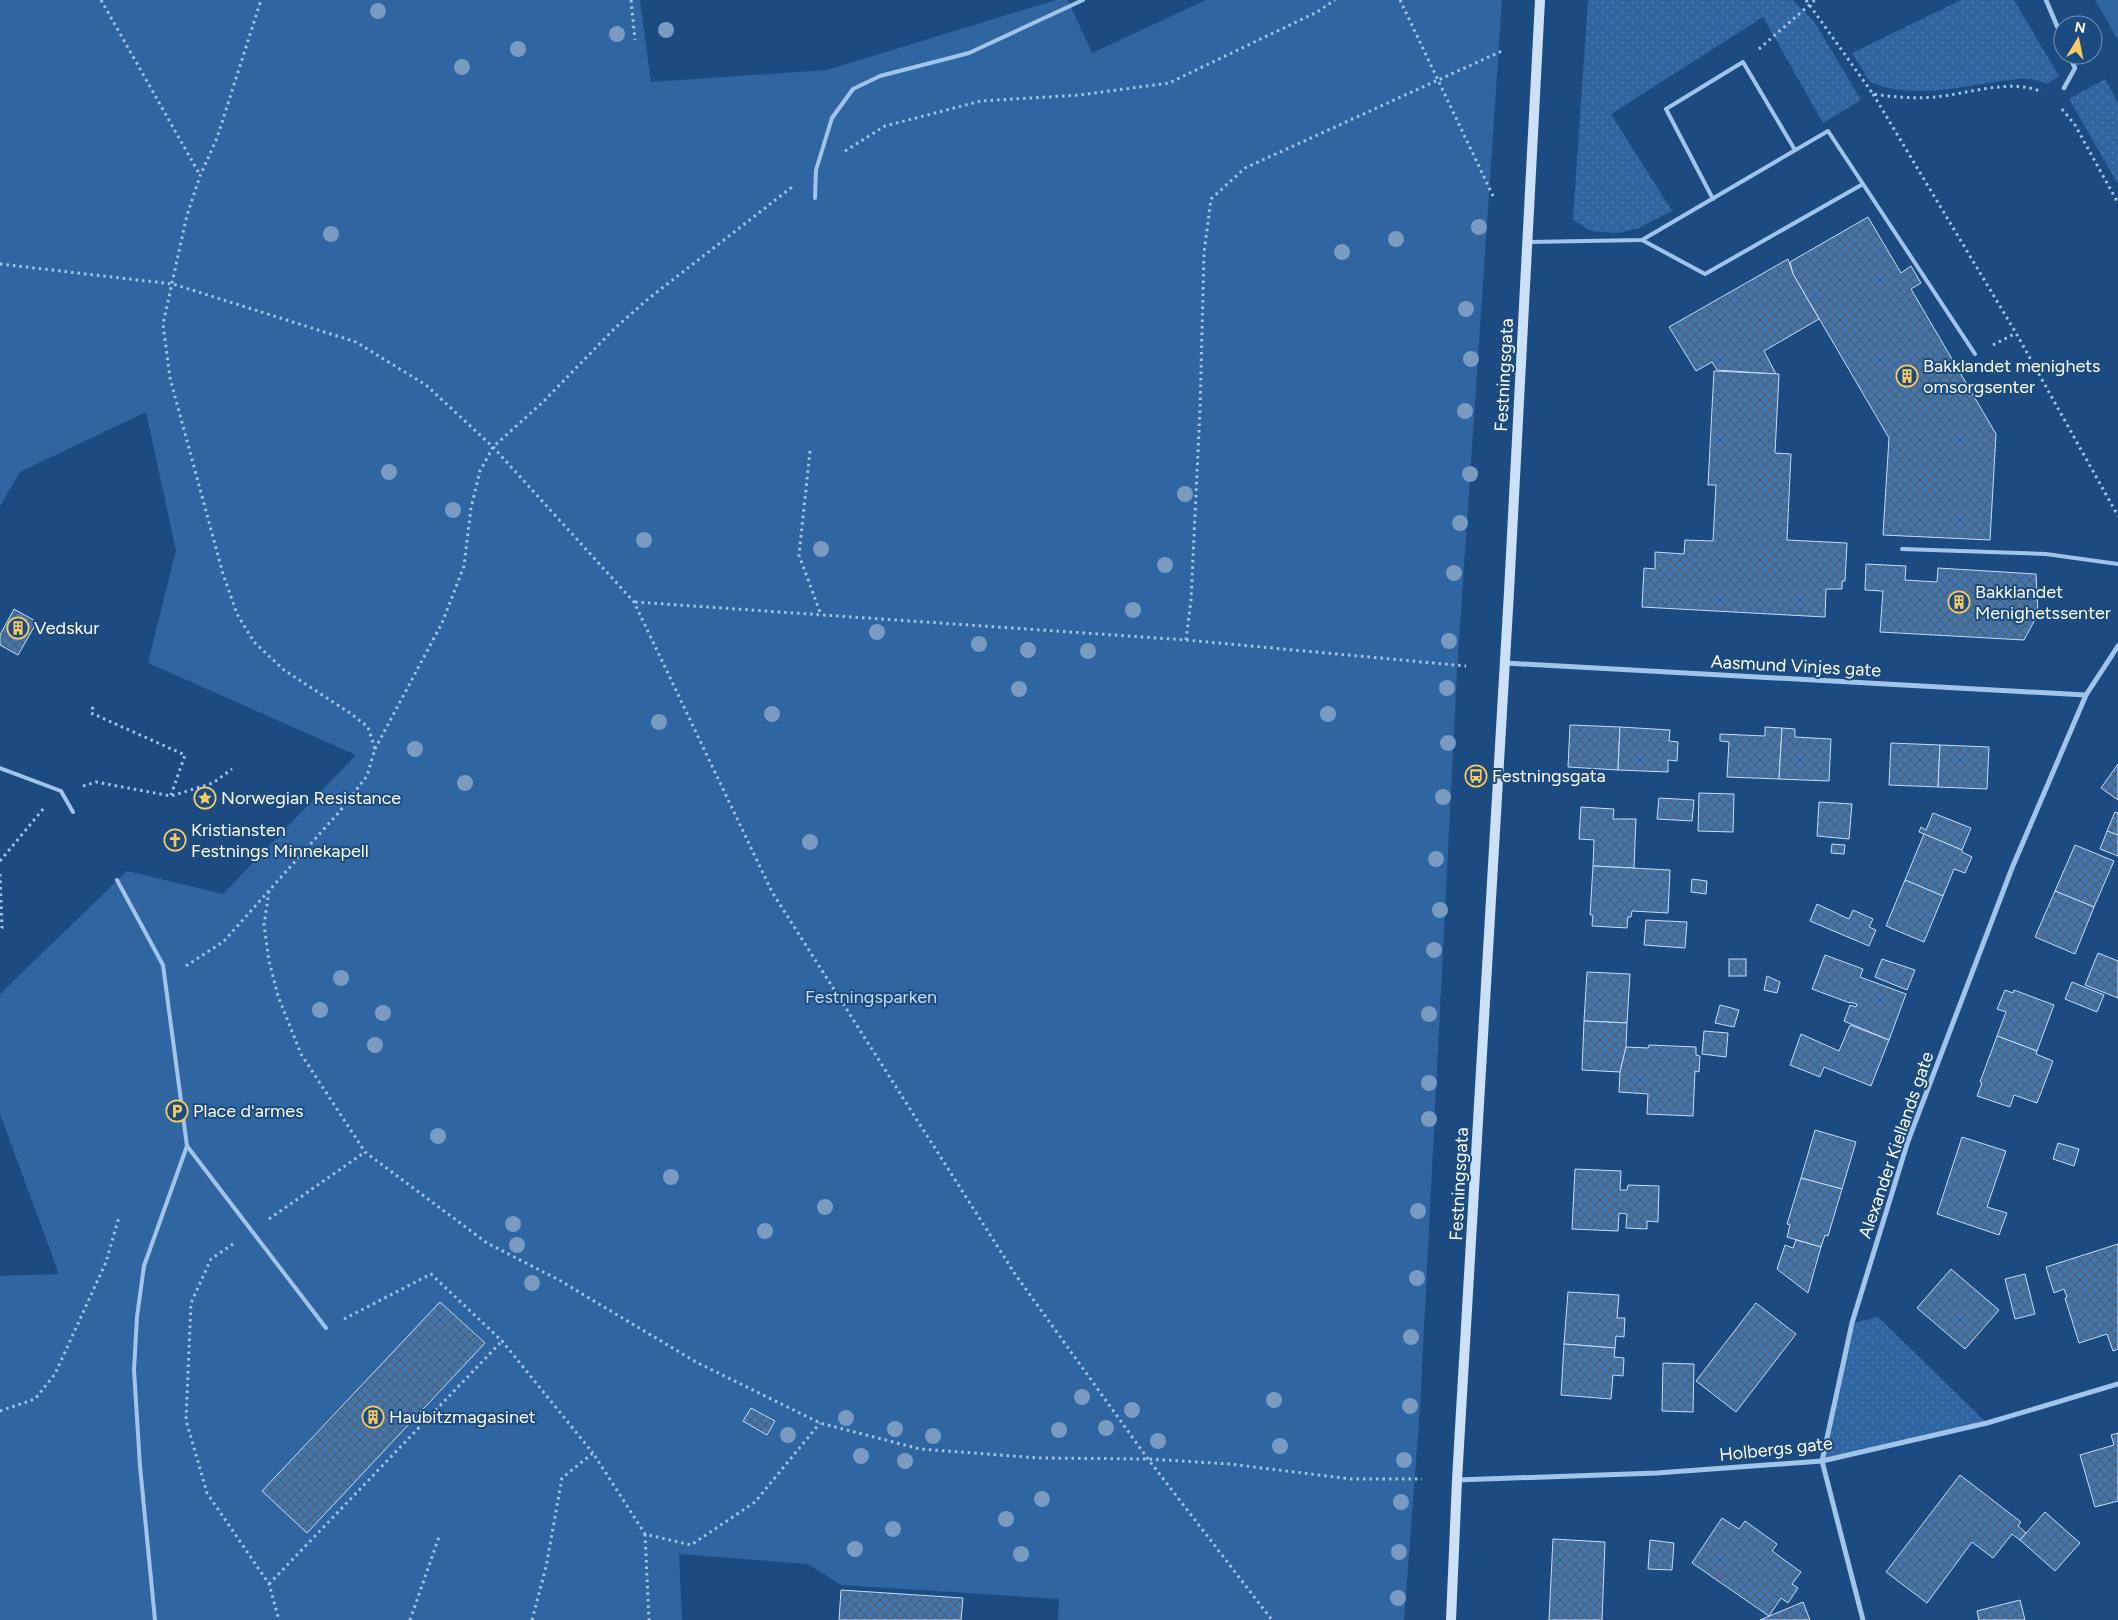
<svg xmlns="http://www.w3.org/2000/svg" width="2118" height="1620" font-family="Figtree,sans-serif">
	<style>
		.grass { fill: url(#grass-dots) }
		.park { fill: #2f65a1 }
		.building { fill: url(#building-cross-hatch); stroke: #c5ddf7 }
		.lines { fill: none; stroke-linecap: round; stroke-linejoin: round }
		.path { stroke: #a1c4ea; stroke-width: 3; stroke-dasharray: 2.5 4; stroke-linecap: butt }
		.service { stroke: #a1c4ea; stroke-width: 4 }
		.pedestrian { stroke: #a1c4ea; stroke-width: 4.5 }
		.minor { stroke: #a1c4ea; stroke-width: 5 }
		.secondary { stroke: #cce0f7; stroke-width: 10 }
		.tree { fill: #799bc2 }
		.labels { text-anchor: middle; stroke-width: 4; stroke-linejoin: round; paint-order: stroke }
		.poi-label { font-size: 18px; fill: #fff; stroke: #1c4b82; text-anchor: start }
		.street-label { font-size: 18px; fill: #fff; stroke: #1c4b82 }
		.park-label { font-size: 18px; fill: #c5ddf7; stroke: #1c4b82 }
	</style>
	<defs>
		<pattern id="grass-dots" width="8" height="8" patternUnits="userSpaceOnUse" patternTransform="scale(1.25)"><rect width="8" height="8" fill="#2f65a1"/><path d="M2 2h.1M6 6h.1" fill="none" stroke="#4e7caf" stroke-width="1.8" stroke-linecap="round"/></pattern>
		<pattern id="building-cross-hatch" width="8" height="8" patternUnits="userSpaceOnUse" patternTransform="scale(1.25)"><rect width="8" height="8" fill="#4475ab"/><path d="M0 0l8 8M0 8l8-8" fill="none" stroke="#48607c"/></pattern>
	</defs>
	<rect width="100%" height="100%" fill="#1c4b82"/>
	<g class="grass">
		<path d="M1588,0h205l22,23 46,77 -38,23 -60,-106 -152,97 61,97 -33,17 -20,5 -28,-2 -18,-11z"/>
		<path d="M1961,0h53l45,76 -12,8c-19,-9 -32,-4 -52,-2 -42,6 -84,17 -125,0l-18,-29z"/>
		<path d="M2105,79l13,24v81l-49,-85z"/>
		<path d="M1878,1317l109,106 -165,38 30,-138z"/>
	</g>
	<g class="park">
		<path d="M0,0h640l11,82 176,-12 229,-70h12l24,53 114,-53h296l-45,671 -37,737 -16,212h-346l1,-21 -218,-14 -33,-21 -129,-10 3,66h-682v-344l59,-2 -59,-160v-120l127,-123 96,23 133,-139 -208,-92 28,-112 -30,-139 -126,60 -20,34z"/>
		<path d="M2095,0h23v40z"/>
	</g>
	<g class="building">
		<path d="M1868,217l33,56 10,-7 10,17 -10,6 85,145 -6,106 -107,-5 6,-97 -96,-164 -3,-12z"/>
		<path d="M1788,259l5,15 26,45 -55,32 12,23 -59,-4 -5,-8 -16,9 -27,-44z"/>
		<path d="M1714,371l65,3 -4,79 16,1 -4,86 60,3 -2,38h-3v8h-16l-1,28 -183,-10 2,-39 11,1v-17l29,2 1,-14 28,1 3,-56h-8z"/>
		<path d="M1866,564l40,2 -1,14 32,2 1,-14 98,6 2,40 -14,26 -144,-8 3,-41 -18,-1z"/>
		<path d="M14,609l23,13 -19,33 -18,-10v-10z"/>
		<path d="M1570,725l50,2 -2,43 -50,-3z"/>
		<path d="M1620,727l50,3 -1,11 9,1 -1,19 -9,-1v12l-50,-2z"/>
		<path d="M1765,727l17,1 -3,51 -52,-2 2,-35 -9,-1v-7l45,2z"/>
		<path d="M1782,728l13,1v8l36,2 -2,42 -50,-2z"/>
		<path d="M1891,743l49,2 -2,42 -49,-2z"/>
		<path d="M1940,745l49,2 -2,42 -49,-2z"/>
		<path d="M2118,764v36l-17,-12z"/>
		<path d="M1699,793l35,1 -1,38 -35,-1z"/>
		<path d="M1659,798l35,2 -2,21 -35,-2z"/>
		<path d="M1819,802l33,2 -3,35 -32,-3z"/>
		<path d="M1581,807l33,2 -1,10h23l-2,49 -41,-2 1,-26 -15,-1z"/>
		<path d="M2115,812l3,1v22l-11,-4z"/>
		<path d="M1933,813l38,15 -9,22 -43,-18 2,-5 5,3z"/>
		<path d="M2107,831l11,4v21l-18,-7z"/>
		<path d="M1924,834l38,16v2l10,5 -7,16 -11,-4 -11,27 -38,-16z"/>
		<path d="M1832,844l13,1 -1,9 -13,-1z"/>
		<path d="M2075,845l39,16 -20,46 -39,-16z"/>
		<path d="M1593,866l77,4 -2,43 -36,-2 -1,6h-3l-1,11 -35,-2 1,-11h-3z"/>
		<path d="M1692,879l15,2 -1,13 -15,-2z"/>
		<path d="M1905,880l38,16 -19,46 -38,-16z"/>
		<path d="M2055,891l39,16 -19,47 -40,-17z"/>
		<path d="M1817,904l32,15 4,-9 20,9 -4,8 7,3 -7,16 -59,-25z"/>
		<path d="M1646,920l41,2 -2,26 -41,-3z"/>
		<path d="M2098,953l20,8v37l-33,-13z"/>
		<path d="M1825,955l38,14 -3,8 46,17 -17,46 -45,-19 6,-16 6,2 1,-3 -7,-2v1l-38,-14z"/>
		<rect x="1729" y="959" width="17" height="17"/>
		<path d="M1882,959l33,11 -8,20 -32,-13z"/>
		<path d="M1587,972l43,2 -3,49 -43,-2z"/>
		<path d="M1767,976l13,6 -3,11 -13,-3z"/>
		<path d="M2072,982l32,13 -7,17 -32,-13z"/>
		<path d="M2005,990l8,3 1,-3 40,15 -17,46 -40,-15 9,-24 -9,-3z"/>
		<path d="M1720,1005l19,5 -5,17 -19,-4z"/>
		<path d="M1584,1021l43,2 -1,24 -6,25 -38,-2z"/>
		<path d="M1850,1025l39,15 -18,46 -47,-19 -4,10 -30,-12 11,-31 38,17z"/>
		<path d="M1704,1031l24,2 -2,24 -24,-3z"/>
		<path d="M1997,1036l40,15 -1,3 17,7 -16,42 -23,-8 -4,12 -33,-11 5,-13 -2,-1z"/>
		<path d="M1649,1045l47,2v8l4,1 -1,16 -4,-1 -2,45 -46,-2 1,-20 -29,-2 1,-20 6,-25 22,1z"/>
		<path d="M1815,1130l41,12 -14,47 -41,-11z"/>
		<path d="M1962,1137l44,14 -19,56 20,6 -8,22 -62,-21z"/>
		<path d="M2058,1143l21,6 -5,17 -21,-7z"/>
		<path d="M1575,1169l46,2 -1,19h7l1,-5 31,1 -1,36 -11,-1v8l-21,-1 1,-14 -8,-1 -1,18 -46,-2z"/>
		<path d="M1801,1178l41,11 -14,47 -3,-1 -4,12 -34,-10 3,-12 -3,-1z"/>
		<path d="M1796,1240l25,7 -13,46 -31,-24 8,-24 8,3z"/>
		<path d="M2118,1244v105l-5,2 -6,-17 -28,9 -14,-45 2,-1 -3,-8 -10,4 -8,-26z"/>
		<path d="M1951,1269l48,41 -34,39 -48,-41z"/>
		<path d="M2025,1274l10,40 -20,5 -10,-40z"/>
		<path d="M1568,1292l51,3 -2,23h8l-1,19 -8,-1 -1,12 -51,-4z"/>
		<path d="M440,1302l45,41 -178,190 -45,-42z"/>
		<path d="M1756,1303l40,31 -60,78 -40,-31z"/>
		<path d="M1564,1344l51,4 -1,9 10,1 -1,18 -10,-1 -2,24 -50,-4z"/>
		<path d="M1663,1363l31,1 -1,48 -31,-1z"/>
		<path d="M751,1408l24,13 -8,14 -24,-14z"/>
		<path d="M2118,1433v68l-23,6 -15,-52 34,-10 -3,-10z"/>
		<path d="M1960,1475l61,47 -3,4 8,7 -6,7 -8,-6 -19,24 -21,-16 -45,61 -41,-31z"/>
		<path d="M2045,1512l35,31 -25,28 -35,-31z"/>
		<path d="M1722,1518l17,11 6,-8 32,23 -5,7 29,21 -9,12 6,4 -10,15 -7,-5 -12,18 -77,-53z"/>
		<path d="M1553,1539l52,3 -3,78h-53z"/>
		<path d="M1650,1540l24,3 -2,27 -24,-1z"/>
		<path d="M841,1590l122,8 -2,22h-122z"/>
		<path d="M2020,1600l5,20h-46l-2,-9z"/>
		<path d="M1803,1602l7,18h-50z"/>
	</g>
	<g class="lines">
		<g class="path">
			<path d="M101,0l99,175"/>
			<path d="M631,0l4,40"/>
			<path d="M1400,0l93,196"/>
			<path d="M1806,0l67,94c21,3 41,5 62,3 33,-3 75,-19 107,-5"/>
			<path d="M1759,49l56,-49"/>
			<path d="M1873,94l143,239 102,183"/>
			<path d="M2062,109l13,16 43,78"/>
			<path d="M845,151l40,-25 96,-25 99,-6 89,-12 148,-71 18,-12"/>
			<path d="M0,264l173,20 183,58 70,43 67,62 141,155 138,290 243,382 133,185 124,161"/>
			<path d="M1993,345l23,-12"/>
			<path d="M810,451l-11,104 22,60"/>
			<path d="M635,602l551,38 280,26"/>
			<path d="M1186,640l5,-40 9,-190 4,-157 7,-54 34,-31 259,-118"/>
			<path d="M93,707l-2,6 94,42 -14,40"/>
			<path d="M375,749l67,-126 22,-57 7,-58 9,-37 13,-24 50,-45 71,-73 34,-30 144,-112"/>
			<path d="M83,786l13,-4 75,14 42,-13 19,-14"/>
			<path d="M0,861l44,-53"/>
			<path d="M0,874l2,54 -2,4"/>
			<path d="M269,891l-5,34 5,36 9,35 23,58 64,98 122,91 72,37 137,82 124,61 100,26 119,9 109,1 82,5 121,15h71"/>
			<path d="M186,966l38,-25 116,-130 27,-35 8,-27 -7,-22 -18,-14 -66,-43 -30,-28 -17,-28 -14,-40 -53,-196 -7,-54 24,-109 13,-39 17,-38 44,-138"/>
			<path d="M269,1219l96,-67"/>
			<path d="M233,1244l-22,15 -20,44 -5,117 21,73 62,91 10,36"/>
			<path d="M344,1319l87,-45 71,67 91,112"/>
			<path d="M0,1411l35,-12 20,-25 51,-112 13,-45"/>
			<path d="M645,1534l4,86"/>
			<path d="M269,1584l233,-243"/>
			<path d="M410,1620l29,-83"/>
			<path d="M532,1620l14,-53 16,-89 31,-25 52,81 46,11 64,-43 65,-79"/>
		</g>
		<g class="service">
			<path d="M815,198l1,-28 16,-52 21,-29 27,-13 89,-23 114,-53"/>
			<path d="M1713,199l-47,-90 77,-47 52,88"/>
			<path d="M1642,240l63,34 158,-90 112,170"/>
			<path d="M1529,242l113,-2 186,-109 35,53"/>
			<path d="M1902,549l144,5 72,10"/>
			<path d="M0,768l61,23 12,21"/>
			<path d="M117,880l46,85 24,181 -43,120 -7,51 -3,53 6,96 15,154"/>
			<path d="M187,1146l139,182"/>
		</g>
		<g class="pedestrian">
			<path d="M2046,0l17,40"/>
			<path d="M2064,88l11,-20 -6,-13"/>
		</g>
		<g class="minor">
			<path d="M1505,663l581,32"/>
			<path d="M1457,1480l200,-7 165,-12 165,-38 131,-39"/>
			<path d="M1863,1620l-41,-159 30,-138 56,-182 104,-273 74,-173 32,-49"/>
		</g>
		<path class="secondary" d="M1451,1620l6,-140 52,-888 31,-592"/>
	</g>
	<g class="tree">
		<circle cx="378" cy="11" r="8"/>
		<circle cx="666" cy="30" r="8"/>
		<circle cx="617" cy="34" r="8"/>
		<circle cx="518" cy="49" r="8"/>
		<circle cx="462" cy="67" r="8"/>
		<circle cx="1479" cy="227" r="8"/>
		<circle cx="331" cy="234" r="8"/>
		<circle cx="1396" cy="239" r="8"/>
		<circle cx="1342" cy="252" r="8"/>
		<circle cx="1466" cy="309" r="8"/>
		<circle cx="1471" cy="359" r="8"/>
		<circle cx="1465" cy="411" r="8"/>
		<circle cx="389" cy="472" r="8"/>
		<circle cx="1470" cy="474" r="8"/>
		<circle cx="1185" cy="494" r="8"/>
		<circle cx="453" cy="510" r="8"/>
		<circle cx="1460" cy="523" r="8"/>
		<circle cx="644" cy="540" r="8"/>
		<circle cx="821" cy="549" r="8"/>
		<circle cx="1165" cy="565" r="8"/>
		<circle cx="1454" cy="573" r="8"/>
		<circle cx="1133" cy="610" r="8"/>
		<circle cx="877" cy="632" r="8"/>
		<circle cx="1449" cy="641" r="8"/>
		<circle cx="979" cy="644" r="8"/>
		<circle cx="1028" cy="650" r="8"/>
		<circle cx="1088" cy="651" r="8"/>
		<circle cx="1447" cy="688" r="8"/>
		<circle cx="1019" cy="689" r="8"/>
		<circle cx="772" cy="714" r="8"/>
		<circle cx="1328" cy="714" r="8"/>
		<circle cx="659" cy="722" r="8"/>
		<circle cx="1448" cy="743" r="8"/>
		<circle cx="415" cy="749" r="8"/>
		<circle cx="465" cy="783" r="8"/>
		<circle cx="1443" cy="797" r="8"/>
		<circle cx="810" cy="842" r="8"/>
		<circle cx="1436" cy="859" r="8"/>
		<circle cx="1440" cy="910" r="8"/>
		<circle cx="1434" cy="950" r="8"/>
		<circle cx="341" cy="978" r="8"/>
		<circle cx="320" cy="1010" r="8"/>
		<circle cx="383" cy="1013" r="8"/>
		<circle cx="1429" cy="1014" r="8"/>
		<circle cx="375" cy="1045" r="8"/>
		<circle cx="1429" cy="1083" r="8"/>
		<circle cx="1429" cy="1119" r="8"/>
		<circle cx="438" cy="1136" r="8"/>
		<circle cx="671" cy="1177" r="8"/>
		<circle cx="825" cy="1207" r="8"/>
		<circle cx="1418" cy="1211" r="8"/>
		<circle cx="513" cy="1224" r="8"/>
		<circle cx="765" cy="1231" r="8"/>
		<circle cx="517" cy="1245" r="8"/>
		<circle cx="1417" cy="1278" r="8"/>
		<circle cx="532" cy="1283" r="8"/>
		<circle cx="1411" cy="1337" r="8"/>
		<circle cx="1082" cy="1397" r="8"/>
		<circle cx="1274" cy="1400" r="8"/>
		<circle cx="1410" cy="1406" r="8"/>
		<circle cx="1132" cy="1410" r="8"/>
		<circle cx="846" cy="1418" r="8"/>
		<circle cx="1106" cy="1428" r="8"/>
		<circle cx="895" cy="1429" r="8"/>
		<circle cx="1059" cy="1430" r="8"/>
		<circle cx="788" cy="1435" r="8"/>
		<circle cx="933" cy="1436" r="8"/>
		<circle cx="1158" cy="1441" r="8"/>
		<circle cx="1280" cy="1446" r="8"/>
		<circle cx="861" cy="1456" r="8"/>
		<circle cx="1404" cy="1460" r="8"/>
		<circle cx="905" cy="1461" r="8"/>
		<circle cx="1042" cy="1499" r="8"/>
		<circle cx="1401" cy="1502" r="8"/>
		<circle cx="1006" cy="1519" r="8"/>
		<circle cx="893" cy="1529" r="8"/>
		<circle cx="855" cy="1549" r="8"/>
		<circle cx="1399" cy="1552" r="8"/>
		<circle cx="1021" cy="1554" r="8"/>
		<circle cx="1398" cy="1598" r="8"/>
	</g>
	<defs>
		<g id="building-ring" transform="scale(1.125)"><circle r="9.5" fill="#1c4b82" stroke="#fbca5e" stroke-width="1.5"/><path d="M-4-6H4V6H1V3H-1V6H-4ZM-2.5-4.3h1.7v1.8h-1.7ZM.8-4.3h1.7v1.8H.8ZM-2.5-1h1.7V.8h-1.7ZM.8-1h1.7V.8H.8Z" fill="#fbca5e"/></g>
		<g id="bus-ring" transform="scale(1.125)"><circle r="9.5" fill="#1c4b82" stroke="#fbca5e" stroke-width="1.5"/><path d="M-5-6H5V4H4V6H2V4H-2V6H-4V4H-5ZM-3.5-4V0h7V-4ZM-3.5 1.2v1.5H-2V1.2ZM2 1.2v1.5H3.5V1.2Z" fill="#fbca5e"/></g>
		<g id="sight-ring" transform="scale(1.125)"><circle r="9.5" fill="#1c4b82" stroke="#fbca5e" stroke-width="1.5"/><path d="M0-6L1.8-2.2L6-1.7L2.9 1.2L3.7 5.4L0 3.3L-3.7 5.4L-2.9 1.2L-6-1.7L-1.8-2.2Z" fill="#fbca5e"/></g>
		<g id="church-ring" transform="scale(1.125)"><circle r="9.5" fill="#1c4b82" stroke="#fbca5e" stroke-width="1.5"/><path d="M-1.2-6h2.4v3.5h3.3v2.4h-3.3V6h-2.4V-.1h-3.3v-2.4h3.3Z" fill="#fbca5e"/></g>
		<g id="parking-ring" transform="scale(1.125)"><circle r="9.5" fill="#1c4b82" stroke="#fbca5e" stroke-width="1.5"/><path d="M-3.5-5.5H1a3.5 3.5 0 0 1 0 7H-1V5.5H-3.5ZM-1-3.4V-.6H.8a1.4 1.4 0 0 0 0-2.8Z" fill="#fbca5e"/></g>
	</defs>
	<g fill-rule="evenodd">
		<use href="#building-ring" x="1907" y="376"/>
		<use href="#building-ring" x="1959" y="602"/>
		<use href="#building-ring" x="18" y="628"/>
		<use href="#bus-ring" x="1476" y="776"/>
		<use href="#sight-ring" x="205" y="798"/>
		<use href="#church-ring" x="175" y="840"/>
		<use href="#parking-ring" x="177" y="1111"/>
		<use href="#building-ring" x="373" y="1417"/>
	</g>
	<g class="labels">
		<g class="poi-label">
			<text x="1923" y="372">Bakklandet menighets<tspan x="1923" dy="21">omsorgsenter</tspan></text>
			<text x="1975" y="598">Bakklandet<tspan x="1975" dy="21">Menighetssenter</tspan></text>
			<text x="34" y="634">Vedskur</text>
			<text x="1492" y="782">Festningsgata</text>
			<text x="221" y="804">Norwegian Resistance</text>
			<text x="191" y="836">Kristiansten<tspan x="191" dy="21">Festnings Minnekapell</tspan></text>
			<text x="193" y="1117">Place d'armes</text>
			<text x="389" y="1423">Haubitzmagasinet</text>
		</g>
		<g class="street-label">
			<text transform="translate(1504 375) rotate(-87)" y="6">Festningsgata</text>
			<text transform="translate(1796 666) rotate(3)" y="6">Aasmund Vinjes gate</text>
			<text transform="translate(1896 1145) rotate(-71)" y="6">Alexander Kiellands gate</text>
			<text transform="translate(1459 1184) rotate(-87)" y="6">Festningsgata</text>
			<text transform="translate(1776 1449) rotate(-6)" y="6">Holbergs gate</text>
		</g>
		<g class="park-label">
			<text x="871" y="1003">Festningsparken</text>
		</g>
	</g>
	<g transform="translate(2078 40) rotate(10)"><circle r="24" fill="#1c4b82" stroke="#7793b4"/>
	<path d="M0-4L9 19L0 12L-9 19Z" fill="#fbca5e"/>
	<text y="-8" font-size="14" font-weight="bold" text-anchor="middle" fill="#ffffff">N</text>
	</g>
</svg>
